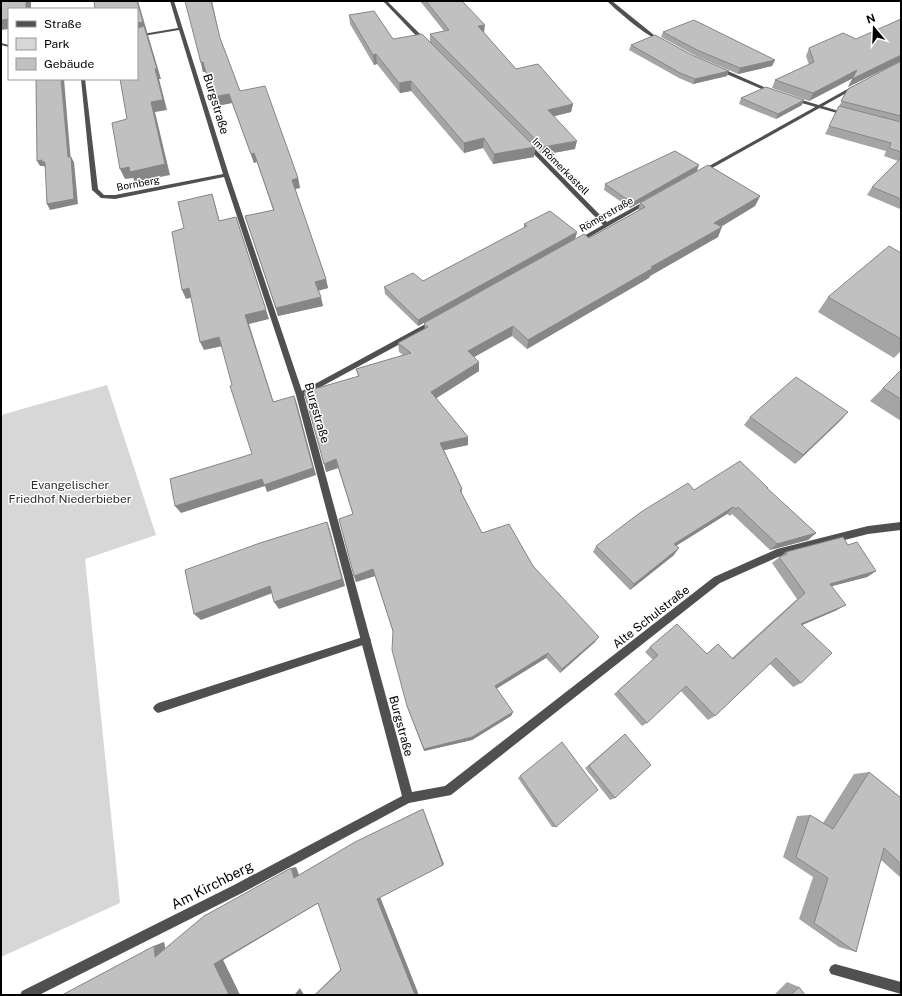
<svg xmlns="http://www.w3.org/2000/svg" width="902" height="996" font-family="'Public Sans',sans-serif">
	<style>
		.green { fill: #d7d7d7 }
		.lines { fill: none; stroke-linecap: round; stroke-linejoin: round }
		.service { fill: #505050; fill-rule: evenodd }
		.minor { fill: #505050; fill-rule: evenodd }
		.tertiary { fill: #505050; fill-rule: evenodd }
		.wall { fill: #a5a5a5 }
		.shaded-wall { fill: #868686 }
		.building { fill: #c0c0c0; stroke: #868686 }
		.labels { text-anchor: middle; stroke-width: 3; stroke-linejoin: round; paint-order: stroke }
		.far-street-label { font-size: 10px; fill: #000; stroke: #fff }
		.street-label { font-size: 12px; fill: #000; stroke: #fff }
		.park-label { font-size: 12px; fill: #2e2e2e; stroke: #fff }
		.near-street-label { font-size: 14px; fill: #000; stroke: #fff }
	</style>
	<rect width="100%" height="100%" fill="#fff"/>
	<path class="green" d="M107,385l49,150 -71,24 35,344 -119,54v-542z"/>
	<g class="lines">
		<g class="service">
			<path d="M366,636l3,1 2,3 -2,3 -3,1 -208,69 -3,-2 -2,-3 2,-3 3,-2z"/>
			<path d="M835,964l66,18v12l-70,-20 -2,-4 2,-4z"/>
		</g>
		<g class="minor">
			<path d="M170,1h4l55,174 73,216 129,-70h4l1,2 -1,2 -131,71 108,396 33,-6 269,-209 63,-28 91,-23 33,-4v8l-33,4 -90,23 -58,26 -269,212 -42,8 -167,90 -203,102h-19l2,-4 212,-106 168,-89 -106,-401 -72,-218 -109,22 -14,-1 -9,-8 -11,-111h4l13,110 6,6h11l108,-21 -44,-144 -42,7v-2l41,-7z"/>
			<path d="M383,1h4l40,40v2h-4z"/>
			<path d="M1,43l8,2v2l-8,-2z"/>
			<path d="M853,86l4,1 -152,85 -5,-1z"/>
			<path d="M526,144h4l77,78 40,-22 2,-1 3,2 -73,42h-4v-2l28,-16 -77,-79z"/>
		</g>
		<g class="tertiary">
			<path d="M607,1h5l42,34 10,5v2c-11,0 -48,-32 -57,-41z"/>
			<path d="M717,68h4l54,24 -4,1 -54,-23z"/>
			<path d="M791,98h4l54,16 -5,1 -53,-15z"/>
		</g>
	</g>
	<g class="wall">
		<path d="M420,1h42l22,32 32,36 57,35 -2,8 -17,4 21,33 -33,6 -7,-7 -1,9 -41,7 -10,-16 -19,5 -53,-62 -11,2 -23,-29 -3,1 -24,-41 -1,-9 44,24 37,2v-7l14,-3z"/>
		<path d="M663,32l112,28 -3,6 -34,8 -42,-18 -35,-19z"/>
		<path d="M221,42l19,49 58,87 2,10 -5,1 31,90 2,9 -10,2 5,16 -45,10 -33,-100 28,-6 -16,-48 -3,1 -22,-60 -16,3 -10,-34h-3l-2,-9z"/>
		<path d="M631,45l96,31 -34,8 -14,-6 -50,-28z"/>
		<path d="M809,48l92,13 -53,26 5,-9 -44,23 -37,-13 3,-8 34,-15 -3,-9z"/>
		<path d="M901,61v148h-1l-33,-14 5,-8 26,-26 -14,-5 2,-5 -61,-17 23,-45z"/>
		<path d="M741,98l61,7 -26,14 -37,-15z"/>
		<path d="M697,171l-67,37 -26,-18 1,-6z"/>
		<path d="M760,196l-5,10 -34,21 -3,10 -68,39 -1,2 -122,71 -15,-13 -38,21 5,5v9l-43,27 32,47 -24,5 18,39v5l20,39 51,33 62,76 -35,31 -14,-15 -50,31 17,23 -2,4 -39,24 -48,11 -16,-42 -15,-77 -18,-56 -19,6 -2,-6 -1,-61 -15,-47 -12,4 32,-96 -2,-7 47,-14 -4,-3 -1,-9 27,-14 -1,-6 -6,3 -33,-32 -1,-7 39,-6 101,-53v-4l53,8 -2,7 -119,66 133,-67 49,-27 2,-8z"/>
		<path d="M901,253v98l-7,7 -76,-46 10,-15z"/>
		<path d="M901,370v51l-31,-20z"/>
		<path d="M848,412l-8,9 -45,43 -51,-39 6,-8z"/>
		<path d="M767,489l49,44 -8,7 -38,10 -38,-36 -2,2 -3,-2 -51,32 -2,9 -44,35 -37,-38 3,-6 98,-56z"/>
		<path d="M848,545l28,26 -9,6 -35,9 5,24 -35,15 -1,58 -8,4 -23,-23 -55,52 -7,4 -27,-29 -34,32 -5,3 -28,-32 39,-34 -8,-8 5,-5 56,7 12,-10 14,14 65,-59 -25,-36 14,-11z"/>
		<path d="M625,734l-10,64 -5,2 -25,-32 35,-30z"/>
		<path d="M869,772l32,26v80l-20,-18 -25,92 -17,-5 -40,-28 14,-42 -30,-20 14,-41 13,-1 13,8 31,-49z"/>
		<path d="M520,776l36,51h-4l-34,-49z"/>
		<path d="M423,810l20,55 -63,32 38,96 -1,2h-103l27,-26 -23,-66 -95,57 17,35 -86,-49 10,-4 1,7 131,-82 3,8z"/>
		<path d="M787,982l12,5 6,8h-31z"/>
	</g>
	<g class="shaded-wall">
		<rect x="26" y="1" width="5" height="8"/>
		<path d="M137,1h1l23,78h-2l8,31 -12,2 15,63 -35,7 -2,-4 -8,1 -5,-10 31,-67 -14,-69z"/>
		<path d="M211,1h1l10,46 -2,-9z"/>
		<path d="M9,19v10l-8,1v-10z"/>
		<path d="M485,25l-1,8 -6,1v-8z"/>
		<path d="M376,54l1,10 -3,1 -1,-10z"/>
		<path d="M901,55v6l-53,26 4,-8z"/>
		<path d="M775,60l-3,6 -34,8 2,-6z"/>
		<path d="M203,62l3,10h-3l-2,-9z"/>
		<path d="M857,70l-4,8 -44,23 4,-8z"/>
		<path d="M729,71l-2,5 -34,8 2,-5z"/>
		<path d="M61,79h3l7,84 -3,-6z"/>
		<path d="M411,81v10l-11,2 -1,-10z"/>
		<path d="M229,94l3,9 -16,3 -3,-9z"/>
		<path d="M804,100l-2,5 -26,14 2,-5z"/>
		<path d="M573,104l-2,8 -24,6 1,-8z"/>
		<path d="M484,138l-1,10 -19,5v-10z"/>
		<path d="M577,141l-2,8 -33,6 1,-8z"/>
		<path d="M535,147l-1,10 -41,7 1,-10z"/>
		<path d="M254,153l3,9 -3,1 -3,-9z"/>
		<path d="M71,157l3,5 4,42 -28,6 -3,-6z"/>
		<path d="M42,160l3,2 1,6 -2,-2h-4l-3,-5z"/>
		<path d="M699,165l-2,6 -67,37 2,-5z"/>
		<path d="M298,178l2,10 -6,1 -2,-9z"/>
		<path d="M212,194l3,10 7,26 -3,-9z"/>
		<path d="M760,196l-5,10 -45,27 4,-10z"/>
		<path d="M236,217l33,102 -20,5 27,86 -3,-8 -28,-87z"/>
		<path d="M722,227l-4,10 -68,39 -1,2 -122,71 1,-9 123,-73z"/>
		<path d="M577,232l-2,7 -157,87v-6z"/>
		<path d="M326,279l2,9 -10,3 -3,-9z"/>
		<path d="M189,288l4,9 -7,2 -4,-9z"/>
		<path d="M321,297l2,9 -45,10 -2,-8z"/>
		<path d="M513,326l-1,10 -45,25 1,-10z"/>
		<path d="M219,337l4,9 -19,4 -4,-8z"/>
		<path d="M479,362v9l-47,30 -1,-9z"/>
		<path d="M294,396l3,8 19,71 -49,17 -2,-6 -84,27 -6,-7 87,-27z"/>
		<path d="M848,412l-8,9 -45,43 8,-9z"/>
		<path d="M468,437v8l-28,6v-8z"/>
		<path d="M336,459l2,9 -12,4 -2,-8z"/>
		<path d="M733,507l-6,7 -58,36 5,-6z"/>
		<path d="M327,522l3,8 15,56 -66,23 -5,-7z"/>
		<path d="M816,533l-8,7 -38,10 7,-6z"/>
		<path d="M679,548l-5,7 -44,35 4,-6z"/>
		<path d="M373,569l2,7 -19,6 -2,-6z"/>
		<path d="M876,571l-9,6 -46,12 9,-5z"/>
		<path d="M270,586l5,6 -74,28 -7,-6z"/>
		<path d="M846,605l-9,5 -44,19 8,-5z"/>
		<path d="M599,637l-4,5 -35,31 2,-4z"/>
		<path d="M548,653l-2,5 -52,32 1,-4z"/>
		<path d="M513,712l-2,4 -39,24 -48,11v-2z"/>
		<path d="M423,809l21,55 -1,1z"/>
		<path d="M296,867l3,9 -5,2 -3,-10z"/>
		<path d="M380,897l38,96 -1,2h-2l-38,-96z"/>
		<path d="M322,901l-99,59 17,35h-11l-15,-31 104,-61z"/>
		<path d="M164,942l2,11 -11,4 -1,-11z"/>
		<path d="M300,988l4,7h-9v-1z"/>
	</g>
	<g class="building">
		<path d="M1,1h25v8h-17v10l-8,1z"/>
		<path d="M94,1h43l6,21 -6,1v-14h-42z"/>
		<path d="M185,1h26l9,37 20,53 25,-5 33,92 -6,2 34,99 -11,3 6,15 -45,11 -31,-92 29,-6 -20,-57 -3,1 -22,-60 -16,3 -10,-35 -2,1z"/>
		<path d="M426,1h36l23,24 -7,1 38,43 22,-5 35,40 -25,6 29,31 -34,6 -113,-113 19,-4z"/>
		<path d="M374,11l19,28 29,-5 113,113 -41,7 -10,-16 -20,5 -53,-62 -12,2 -23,-29 -3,1 -24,-40z"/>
		<path d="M901,19v36l-49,24 5,-9 -44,23 -38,-13 39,-18 -5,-14 34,-15 13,6z"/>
		<path d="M694,20l81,40 -35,8 -43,-18 -34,-18z"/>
		<path d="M144,26l13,43h-2l8,31 -12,2 14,62 -35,8 -1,-5 -9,2 -8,-46 15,-4 -7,-40h17v-51z"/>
		<path d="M655,35l37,20 37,16 -34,8 -15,-6 -49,-28z"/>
		<path d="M901,61v55l-60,-15 7,-12z"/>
		<path d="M36,79h25l7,78h3l3,42 -27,5 -2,-42h-3v-2l-5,1z"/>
		<path d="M766,87l38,13 -26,14 -37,-16z"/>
		<path d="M839,106l62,16v30l-12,-4 2,-5 -62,-17z"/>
		<path d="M675,151l24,14 -67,38 -27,-19z"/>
		<path d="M901,158v41l-29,-12z"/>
		<path d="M708,165l52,31 -46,27 8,4 -71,40 2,1 -125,72 -15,-14 -45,25 11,11 -48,30 37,45 -28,6 22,46 -2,1 22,43 27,-9 24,42 66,71 -37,32 -14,-16 -53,33 18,26 -41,25 -48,12 -17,-43 -15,-56 1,-19 -20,-62 -19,7 -15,-57 14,-5 -17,-55 -12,5 -20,-72 55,-16 -3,-7 55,-16 -13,-10 30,-16 -4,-4 160,-89 5,4 56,-31 -5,-4z"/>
		<path d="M212,194l7,27 17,-4 30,93 -21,5 28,87 21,-6 19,72 -49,17 -2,-6 -87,27 -5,-27 82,-25 -22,-68 2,-1 -13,-48 -19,5 -11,-54 -7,2 -10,-58 12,-4 -6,-26z"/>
		<path d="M550,211l27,21 -159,88 -34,-33 29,-14 10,8 104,-55 -3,-2z"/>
		<path d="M889,246l12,7v86l-73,-42z"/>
		<path d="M901,370v29l-18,-11z"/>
		<path d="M796,377l52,35 -45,43 -53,-38z"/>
		<path d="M740,461l28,27h-1l49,45 -39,11 -39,-37 -2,2 -3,-2 -59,37 5,4 -45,36 -38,-38 45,-34 47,-29 6,7z"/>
		<path d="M327,522l15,57 -68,23 -4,-16 -76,28 -9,-44 75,-27z"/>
		<path d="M843,537l5,8 9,-3 19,29 -46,13 16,21 -45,19 31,29 -31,30 -25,-25 -61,58 -29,-30 -39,37 -29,-32 40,-36 -8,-8 27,-23 30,30 11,-10 15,15 72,-66 -26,-36 8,-3 -1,-2z"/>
		<path d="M625,734l26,31 -36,33 -26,-32z"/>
		<path d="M562,742l36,48 -42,37 -36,-51z"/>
		<path d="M869,772l32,26v66l-17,-16 -28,104 -42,-29 14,-45 -32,-21 14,-42 23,14z"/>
		<path d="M423,809l20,56 -66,34 38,96h-100l26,-25 -23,-67 -104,61 15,31h-167l92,-49 1,11 49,-41 87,-48 3,10 61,-36z"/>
		<path d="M799,987l6,8h-14z"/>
	</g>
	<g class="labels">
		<g class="far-street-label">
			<text transform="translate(561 166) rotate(45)" y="4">Im Römerkastell</text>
			<text transform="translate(138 183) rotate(-11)" y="4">Bornberg</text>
			<text transform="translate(606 214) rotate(-30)" y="4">Römerstraße</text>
		</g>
		<g class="street-label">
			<text transform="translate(216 104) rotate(73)" y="4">Burgstraße</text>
			<text transform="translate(317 413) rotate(74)" y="4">Burgstraße</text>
			<text transform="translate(651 617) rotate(-38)" y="4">Alte Schulstraße</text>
			<text transform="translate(401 726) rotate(75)" y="4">Burgstraße</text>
		</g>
		<g class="park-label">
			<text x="70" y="489">Evangelischer<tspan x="70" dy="14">Friedhof Niederbieber</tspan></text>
		</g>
		<g class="near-street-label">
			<text transform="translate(212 885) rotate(-27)" y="5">Am Kirchberg</text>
		</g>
	</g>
	<rect width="902" height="996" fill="none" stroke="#000000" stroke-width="4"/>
	<rect x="8" y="8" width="130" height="72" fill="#ffffff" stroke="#999999"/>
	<rect x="16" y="21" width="20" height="6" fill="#505050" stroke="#999999"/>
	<text x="44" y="28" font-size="12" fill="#000000">Straße</text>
	<rect x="16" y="38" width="20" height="12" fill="#d7d7d7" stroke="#999999"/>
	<text x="44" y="48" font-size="12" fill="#000000">Park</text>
	<rect x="16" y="58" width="20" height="12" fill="#c0c0c0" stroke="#999999"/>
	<text x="44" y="68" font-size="12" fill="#000000">Gebäude</text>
	<g transform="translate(874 28) rotate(341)" stroke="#ffffff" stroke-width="3" paint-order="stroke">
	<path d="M0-3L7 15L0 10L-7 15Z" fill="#000000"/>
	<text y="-6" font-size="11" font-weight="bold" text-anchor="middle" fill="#000000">N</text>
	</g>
</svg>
